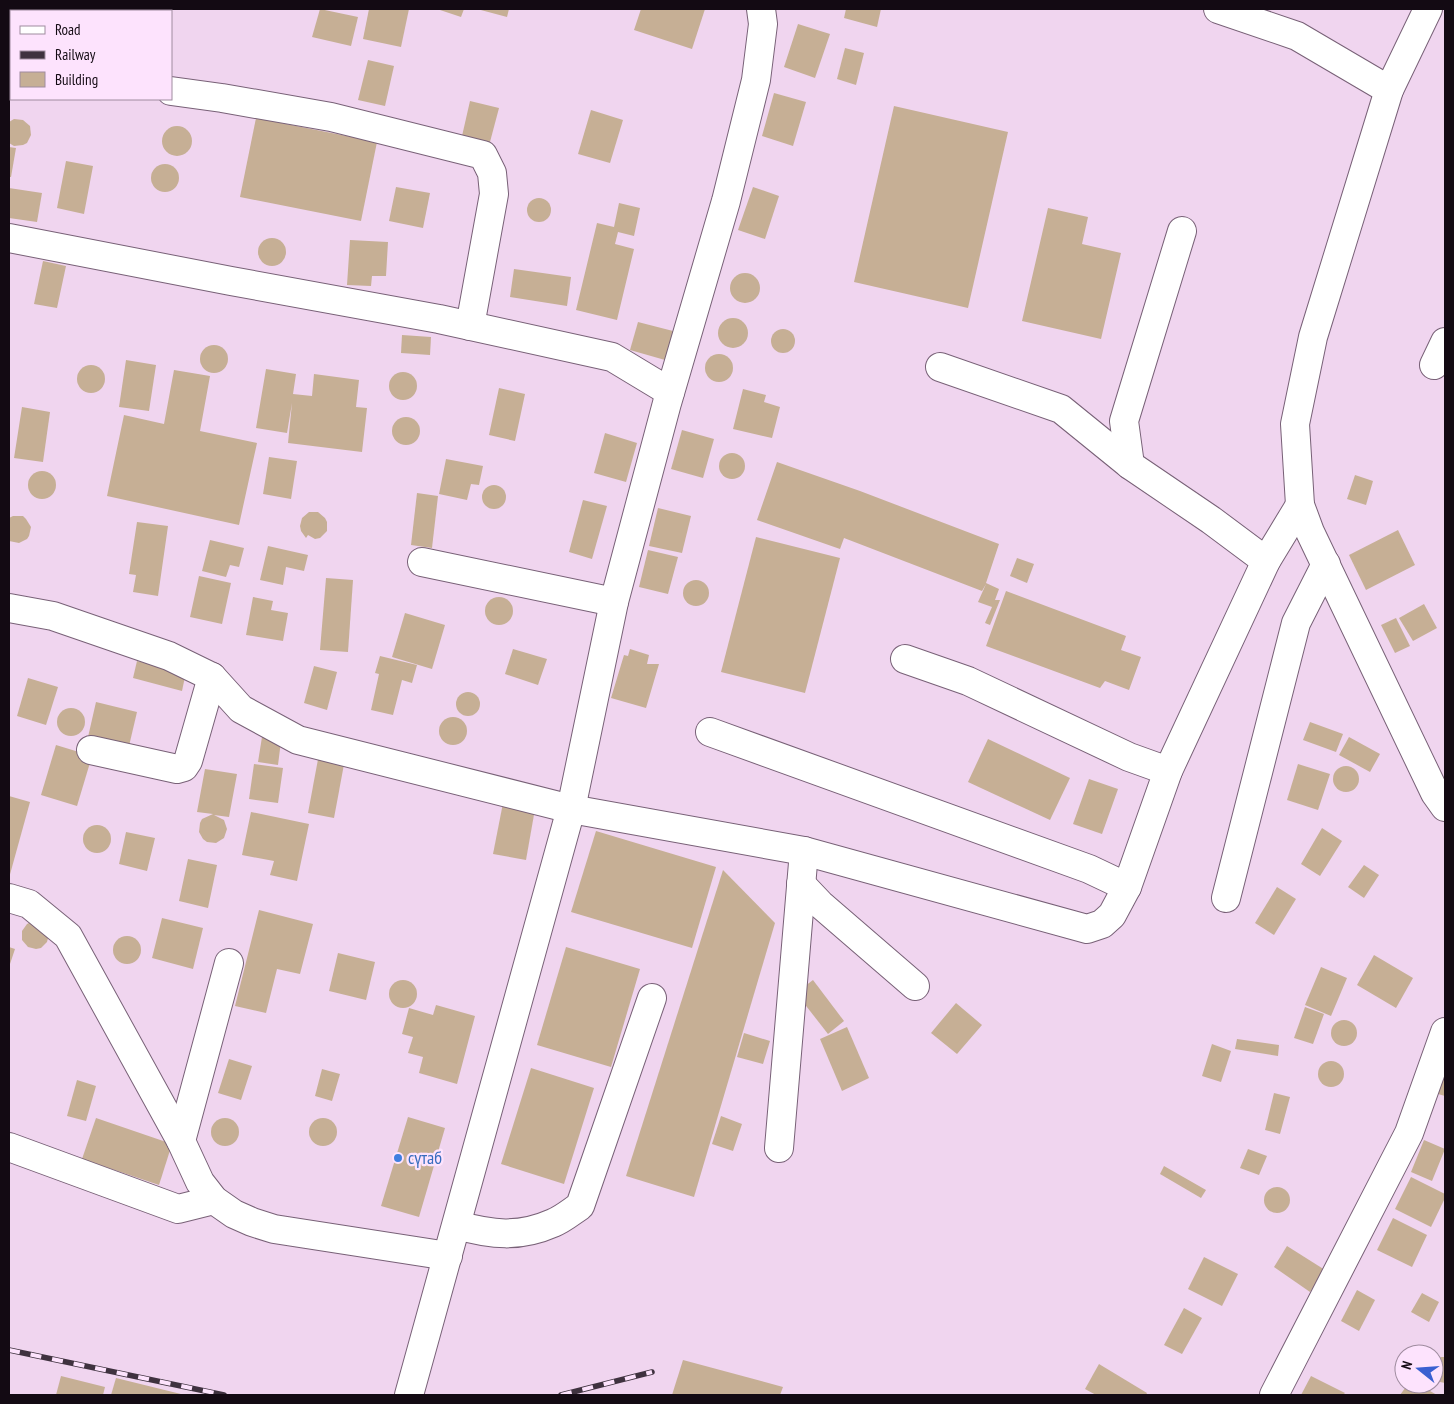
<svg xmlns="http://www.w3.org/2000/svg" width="1454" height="1404" font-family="'PT Sans Narrow',sans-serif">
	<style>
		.building { fill: #c6af95 }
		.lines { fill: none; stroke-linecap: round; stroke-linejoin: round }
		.minor-casing { stroke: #786177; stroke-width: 30 }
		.minor { stroke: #fff; stroke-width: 28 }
		.rail-casing { stroke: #3f323f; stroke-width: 5.5 }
		.rail { stroke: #fde3fd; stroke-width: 4; stroke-dasharray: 11; stroke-linecap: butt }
		.shop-dot { fill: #3f7fe0; stroke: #fde3fd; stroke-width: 2 }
		.labels { text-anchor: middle; stroke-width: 4.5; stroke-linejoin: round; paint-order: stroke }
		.shop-label { font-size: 18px; fill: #366cbe; stroke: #fde3fd; text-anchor: start }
	</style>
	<rect width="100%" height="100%" fill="#f0d5ef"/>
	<g class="building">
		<path d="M320,9l38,8 -7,29 -39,-9z"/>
		<path d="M369,9h40l-8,38 -38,-8z"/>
		<path d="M437,9h27l-3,8z"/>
		<path d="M477,9h32l-2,8z"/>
		<path d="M641,9h64l-13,40 -58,-19z"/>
		<path d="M846,9h35l-4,18 -33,-9z"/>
		<path d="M798,24l32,10 -15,44 -31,-11z"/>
		<path d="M845,48l19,5 -8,32 -19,-6z"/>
		<path d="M368,60l26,6 -9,40 -27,-6z"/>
		<path d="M774,93l32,9 -13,44 -31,-10z"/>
		<path d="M470,101l29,7 -9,34 -28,-6z"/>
		<path d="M894,106l114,26 -40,176 -114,-26z"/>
		<path d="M591,110l32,10 -13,43 -32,-9z"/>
		<path d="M256,118l121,24 -16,79 -121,-24z"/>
		<path d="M14,119l9,1 7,6 1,9 -4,8 -4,2 -9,1 -5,-3v-21z"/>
		<circle cx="177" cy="141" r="15"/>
		<path d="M9,147l7,1 -5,29h-2z"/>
		<path d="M66,161l27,5 -9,48 -27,-6z"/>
		<circle cx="165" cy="178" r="14"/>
		<path d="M396,187l34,6 -7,35 -34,-7z"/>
		<path d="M753,187l26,9 -14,43 -27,-9z"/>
		<path d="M9,188l33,5 -5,29 -28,-4z"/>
		<circle cx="539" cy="210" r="12"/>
		<path d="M619,203l21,5 -6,28 -16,-4 -3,12 19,5 -17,71 -41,-10 21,-87 17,4z"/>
		<path d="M1048,208l40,9 -6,27 39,9 -20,86 -79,-18z"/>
		<circle cx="272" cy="252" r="14"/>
		<path d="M350,240l38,2 -2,34h-14l-1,10 -24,-1z"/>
		<path d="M43,261l23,5 -9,42 -23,-4z"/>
		<path d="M514,269l57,8 -4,29 -57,-9z"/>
		<circle cx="745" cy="288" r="15"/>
		<circle cx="733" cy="333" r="15"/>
		<path d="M638,322l35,9 -8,29 -35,-10z"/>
		<circle cx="783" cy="341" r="12"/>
		<path d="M402,335l29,2 -1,18 -29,-2z"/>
		<circle cx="214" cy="359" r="14"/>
		<circle cx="719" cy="368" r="14"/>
		<path d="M126,360l30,5 -7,46 -30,-4z"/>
		<circle cx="91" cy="379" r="14"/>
		<path d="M266,369l30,5 -3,20 19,2 2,-22 45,6 -3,27 11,1 -5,44 -74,-9 4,-40 -5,30 -31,-5z"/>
		<path d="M174,370l36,6 -10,55 57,12 -18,82 -132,-29 17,-81 40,9z"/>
		<circle cx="403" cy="386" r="14"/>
		<path d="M499,388l26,6 -10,47 -26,-6z"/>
		<path d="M743,389l23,6 -2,7 16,5 -8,31 -39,-9z"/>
		<path d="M22,407l28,5 -7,50 -29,-4z"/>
		<circle cx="406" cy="431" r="14"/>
		<path d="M682,430l32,9 -11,39 -32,-9z"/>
		<path d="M605,433l32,10 -11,39 -32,-9z"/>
		<circle cx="732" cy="466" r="13"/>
		<path d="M269,457l28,4 -6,38 -28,-5z"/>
		<path d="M446,459l37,7 -4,19 -8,-1 -4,16 -28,-6z"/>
		<path d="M777,462l83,29 139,53 -13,39 13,6 -4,11h5l-10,25 -5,-2 7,-16 -14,-5 8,-18 -4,7 -138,-53 -4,11 -83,-29z"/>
		<circle cx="42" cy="485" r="14"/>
		<path d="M1355,475l18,6 -7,24 -19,-6z"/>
		<circle cx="494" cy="497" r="12"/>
		<path d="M417,493l21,3 -6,52 -21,-3z"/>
		<path d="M583,500l24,6 -15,53 -23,-7z"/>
		<path d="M658,508l33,8 -9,37 -33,-7z"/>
		<path d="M309,512h9l7,6 2,4v9l-7,7 -5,1 -7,-4 -2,3 -5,-7 -1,-5 2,-8z"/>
		<path d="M13,516h10l3,3 5,8 -2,9 -2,3 -8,4 -10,-2v-23z"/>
		<path d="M137,522l31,4 -10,70 -25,-4 3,-17 -7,-1z"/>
		<path d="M1398,530l17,35 -49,25 -17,-35z"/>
		<path d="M756,537l84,21 -35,135 -84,-21z"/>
		<path d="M210,540l34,8 -5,19 -9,-2 -4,12 -24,-6z"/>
		<path d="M268,546l40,9 -4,16 -18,-4 -3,18 -23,-5z"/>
		<path d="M648,550l30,7 -10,37 -29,-7z"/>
		<path d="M1017,558l17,6 -7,19 -17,-7z"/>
		<path d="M199,576l32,7 -9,41 -32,-7z"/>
		<path d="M326,578l27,2 -5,72 -28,-2z"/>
		<circle cx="696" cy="593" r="13"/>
		<path d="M1006,591l120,45 -5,14 20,7 -12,33 -24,-9 -5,7 -114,-42z"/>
		<path d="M253,597l20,4 -2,9 17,3 -5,28 -37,-6z"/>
		<circle cx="499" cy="611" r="14"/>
		<path d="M1424,604l13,24 -24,13 -14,-23z"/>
		<path d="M405,613l40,12 -13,44 -40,-12z"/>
		<path d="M1396,618l14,28 -15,7 -14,-28z"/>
		<path d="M513,649l34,10 -9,26 -33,-11z"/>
		<path d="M630,649l19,6 -2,9h12l-13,44 -35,-10 13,-43 4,1z"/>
		<path d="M380,656l37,9 -5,18 -10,-3 -9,35 -22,-5 8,-36 -4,-1z"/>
		<path d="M137,661l49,11 -4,19 -49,-13z"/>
		<path d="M314,666l23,6 -10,38 -23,-7z"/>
		<path d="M28,678l30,9 -12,38 -29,-9z"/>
		<circle cx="468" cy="704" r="12"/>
		<path d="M96,702l41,10 -8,34 -41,-9z"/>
		<circle cx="71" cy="722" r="14"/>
		<circle cx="453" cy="731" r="14"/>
		<path d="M1310,722l33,12 -7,18 -33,-12z"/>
		<path d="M262,737l19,4 -3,24 -20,-3z"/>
		<path d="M1349,737l31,17 -10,18 -31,-17z"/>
		<path d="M988,739l82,39 -20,42 -82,-38z"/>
		<path d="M56,745l36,11 -15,50 -36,-11z"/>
		<path d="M319,754l26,5 -11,59 -26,-5z"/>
		<path d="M254,764l29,4 -5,35 -29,-4z"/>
		<path d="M1298,764l32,10 -12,36 -31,-10z"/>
		<circle cx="1346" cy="779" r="13"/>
		<path d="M205,769l32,5 -8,43 -15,-2 10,5 3,9 -3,9 -8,5 -9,-1 -4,-3 -4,-7 1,-9 2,-4 11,-5 -16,-2z"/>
		<path d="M1089,779l29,10 -16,45 -29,-10z"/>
		<path d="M9,796l21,6 -21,76z"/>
		<path d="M503,803l32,6 -9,51 -33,-6z"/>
		<path d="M251,812l58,12 -12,57 -27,-6 4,-14 -32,-6z"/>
		<circle cx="97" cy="839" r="14"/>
		<path d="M1322,828l20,13 -22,35 -19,-12z"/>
		<path d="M596,831l120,36 -24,81 -121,-36z"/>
		<path d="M126,832l29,6 -8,33 -28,-7z"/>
		<path d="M188,859l29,6 -9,43 -29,-7z"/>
		<path d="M1364,865l15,10 -15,23 -16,-11z"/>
		<path d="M723,870l52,53 -81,274 -68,-21z"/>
		<path d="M1277,887l19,12 -22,36 -19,-12z"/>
		<path d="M259,910l54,14 -13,50 -23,-5 -11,44 -31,-7z"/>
		<path d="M162,918l41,10 -10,41 -41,-11z"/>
		<path d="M31,922l17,16 -1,4 -6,6 -5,1 -8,-2 -6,-7v-9l5,-7z"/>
		<circle cx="127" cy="950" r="14"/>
		<path d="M9,947l6,2 -6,18z"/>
		<path d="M566,947l74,22 -29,98 -74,-22z"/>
		<path d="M338,953l37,9 -9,38 -37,-9z"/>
		<path d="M1374,955l39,23 -17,30 -39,-23z"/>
		<path d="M1321,967l26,11 -16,38 -26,-11z"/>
		<path d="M813,980l31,41 -16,13 -32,-41z"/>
		<circle cx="403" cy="994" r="14"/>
		<path d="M956,1003l26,22 -25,29 -26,-21z"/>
		<path d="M436,1005l39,11 -18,68 -38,-11 4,-16 -15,-4 5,-16 -11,-3 7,-26 24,7z"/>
		<path d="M1305,1007l19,7 -11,30 -19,-6z"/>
		<circle cx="1344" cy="1033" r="13"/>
		<path d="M847,1027l22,51 -27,13 -22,-52z"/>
		<path d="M744,1033l26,8 -7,23 -26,-7z"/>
		<path d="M1237,1039l42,6 -1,11 -43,-7z"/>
		<path d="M1212,1044l19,7 -10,31 -19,-6z"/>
		<path d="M229,1059l23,7 -11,34 -23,-7z"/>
		<circle cx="1331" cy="1074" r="13"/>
		<path d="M531,1068l63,20 -30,96 -63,-20z"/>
		<path d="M322,1069l18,5 -8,27 -17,-5z"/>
		<path d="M1445,1074v22l-7,-2z"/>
		<path d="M77,1080l19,6 -10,35 -19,-5z"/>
		<path d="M1274,1093l16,4 -10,37 -15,-4z"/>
		<path d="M721,1116l21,8 -9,27 -21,-7z"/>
		<path d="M408,1117l37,11 -26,89 -38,-11z"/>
		<circle cx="225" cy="1132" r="14"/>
		<path d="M96,1118l76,26 -13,41 -77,-26z"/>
		<circle cx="323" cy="1132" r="14"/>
		<path d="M1424,1140l21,9 -13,32 -21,-9z"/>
		<path d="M1248,1149l19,7 -8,19 -19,-7z"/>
		<path d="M1164,1166l42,24 -5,8 -41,-24z"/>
		<path d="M1411,1177l34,17v4l-14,29 -36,-18z"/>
		<circle cx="1277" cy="1200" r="13"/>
		<path d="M1393,1218l34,17 -15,32 -35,-17z"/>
		<path d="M1287,1246l38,24 -15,22 -36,-25z"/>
		<path d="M1204,1257l34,17 -16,32 -34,-17z"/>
		<path d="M1357,1290l18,10 -16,31 -18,-10z"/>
		<path d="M1422,1293l17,9 -10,20 -18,-10z"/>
		<path d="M1184,1308l18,10 -20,36 -18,-9z"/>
		<path d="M1441,1357h4v26l-5,-1 -6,-4v-16z"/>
		<path d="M683,1360l100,27 -3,8h-108z"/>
		<path d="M1099,1364l48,29 -1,2h-50l-11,-6z"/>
		<path d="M61,1376l44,11 -2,8h-47z"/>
		<path d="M1311,1376l34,17 -2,2h-42z"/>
		<path d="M116,1378l69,17h-74z"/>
		<path d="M1408,1384h27l-5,7 7,4h-37z"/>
	</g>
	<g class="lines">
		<g class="minor-casing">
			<g id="minor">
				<path d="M1218,9l79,27 92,54"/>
				<path d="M1428,9l-39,81 -76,247 -18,87 5,81 10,27 125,261 10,14"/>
				<path d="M9,63l2,1"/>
				<path d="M171,91l51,7 109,19 152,38 9,18 2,21 -24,132"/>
				<path d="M1182,231l-58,190 6,44 81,55 55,41"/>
				<path d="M9,238l222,43 208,38 173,38 58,35"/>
				<path d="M1434,365l11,-23"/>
				<path d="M940,367l121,42 69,56"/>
				<path d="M422,562l192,40"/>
				<path d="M9,608l44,8 116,40 43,21 29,32 57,31 273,69 233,42 283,78 15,-5 10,-9 15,-28 41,-116 98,-210 34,-56"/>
				<path d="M905,659l63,22 161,76 39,14"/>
				<path d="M710,732l379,137 38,18"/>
				<path d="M91,750l86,19 7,-2 4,-6 24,-84"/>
				<path d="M801,884l19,20 95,82"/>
				<path d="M9,898l20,6 39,32 113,205 19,41 14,18 20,14 18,8 22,7 174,27"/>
				<path d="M1226,898l70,-275 30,-59"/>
				<path d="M181,1141l48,-178"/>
				<path d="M9,1147l169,62 36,-9"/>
				<path d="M779,1148l25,-297"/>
				<path d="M457,1225c35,10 62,13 96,-2 10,-4 18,-11 27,-17l72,-208"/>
				<path d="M409,1395l162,-586 43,-207 53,-199 59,-202 30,-121 7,-56 -2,-15"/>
				<path d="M1274,1395l135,-262 36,-101"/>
			</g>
		</g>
		<use href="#minor" class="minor"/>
		<g class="rail-casing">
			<g id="rail">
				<path d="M9,1350l215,45"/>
				<path d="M561,1395l91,-23"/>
			</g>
		</g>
		<use href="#rail" class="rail"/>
	</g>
	<circle class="shop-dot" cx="398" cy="1158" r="5"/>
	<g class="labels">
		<g class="shop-label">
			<text x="408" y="1164">сүтаб</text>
		</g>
	</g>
	<rect width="1454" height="1404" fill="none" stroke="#130a13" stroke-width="20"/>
	<rect x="10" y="10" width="162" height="90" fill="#fde3fd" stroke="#9f8c9f"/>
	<rect x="20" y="26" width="25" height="8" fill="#ffffff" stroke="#9f8c9f"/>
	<text x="55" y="35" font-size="15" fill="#130a13">Road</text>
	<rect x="20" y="51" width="25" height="8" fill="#3f323f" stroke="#9f8c9f"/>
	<text x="55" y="60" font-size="15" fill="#130a13">Railway</text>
	<rect x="20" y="72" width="25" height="15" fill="#c6af95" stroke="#9f8c9f"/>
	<text x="55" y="85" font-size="15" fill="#130a13">Building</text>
	<g transform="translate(1419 1369) rotate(287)"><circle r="24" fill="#fde3fd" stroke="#9f8c9f"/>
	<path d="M0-4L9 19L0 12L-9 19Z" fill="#3a60d1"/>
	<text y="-8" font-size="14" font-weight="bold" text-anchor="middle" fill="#130a13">N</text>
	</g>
</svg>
